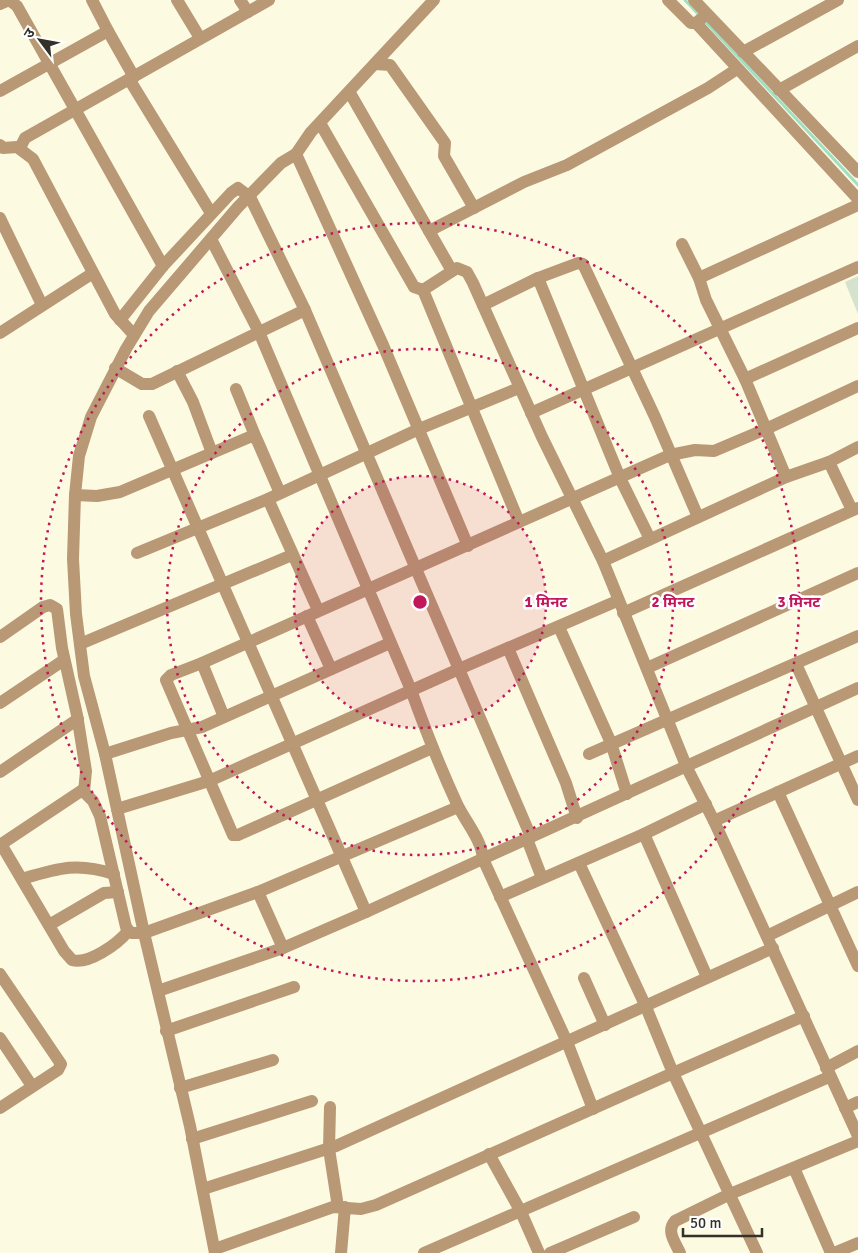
<svg xmlns="http://www.w3.org/2000/svg" width="858" height="1253" font-family="Signika,'Noto Sans Devanagari',sans-serif">
	<style>
		.lines { fill: none; stroke-linecap: round; stroke-linejoin: round }
		.stream { stroke: #9fe0c5; stroke-width: 3 }
		.building { fill: #d5e2cd; filter: url(#shadow) }
		.minor { stroke: #b89875; stroke-width: 12 }
		.ring { fill: none; stroke: #c2185b; stroke-width: 2.5; stroke-dasharray: 2.5 5 }
		.centre { fill: #c2185b; stroke: #fff; stroke-width: 2.5 }
		.ring-label { font-size: 15px; text-anchor: middle; font-weight: bold; fill: #c2185b; stroke: #fff; stroke-width: 5; stroke-linejoin: round; paint-order: stroke }
	</style>
	<defs>
		<filter id="shadow"><feDropShadow dx="3" dy="5.5" stdDeviation="0" flood-color="#0004"/></filter>
	</defs>
	<rect width="100%" height="100%" fill="#fdfae2"/>
	<g class="lines">
		<path class="stream" d="M685,0l173,185"/>
	</g>
	<path class="building" d="M858,276v38l-13,-32z"/>
	<g class="lines">
		<g class="minor">
			<path d="M92,0l16,31"/>
			<path d="M177,0l23,38"/>
			<path d="M240,0l8,12"/>
			<path d="M668,0l23,23h5l5,-4"/>
			<path d="M694,0l164,172"/>
			<path d="M0,4l9,-4 8,6 146,260"/>
			<path d="M696,23l162,176"/>
			<path d="M743,52l95,-52"/>
			<path d="M375,64l15,1 55,78 -1,13 30,52"/>
			<path d="M129,79l82,134"/>
			<path d="M779,90l79,-44"/>
			<path d="M0,91l108,-60 26,46"/>
			<path d="M350,93l102,178"/>
			<path d="M320,123l94,164 9,3"/>
			<path d="M0,145l3,3 14,-1 16,12 82,155 19,21"/>
			<path d="M20,148l5,-10 244,-138"/>
			<path d="M296,154l87,191 85,201"/>
			<path d="M0,218l42,87"/>
			<path d="M429,231l95,-49 43,-17 141,-77 29,-19"/>
			<path d="M211,239l48,93 152,358c14,39 29,77 46,114 8,17 25,36 26,55l84,183 26,67"/>
			<path d="M682,244l17,34 7,22 39,79 41,98"/>
			<path d="M538,278l82,200 30,61"/>
			<path d="M699,278l159,-73"/>
			<path d="M483,305l55,-27 40,-15 5,1 72,153 43,100"/>
			<path d="M120,320l43,-54 68,-73 7,-5 12,9 55,113 226,527"/>
			<path d="M0,333l93,-60"/>
			<path d="M115,368l27,16h10l153,-74"/>
			<path d="M177,371l16,31 19,51"/>
			<path d="M745,379l113,-51"/>
			<path d="M236,389l20,49"/>
			<path d="M531,413l327,-146"/>
			<path d="M149,416l217,496"/>
			<path d="M829,462l23,48"/>
			<path d="M75,495l22,1 23,-4 132,-56 5,4 23,53"/>
			<path d="M268,499l50,111"/>
			<path d="M519,522l-96,-232 34,-22 10,4 6,11 69,154 61,124 84,207 27,53 144,315"/>
			<path d="M137,553l131,-54 151,-70 100,-41"/>
			<path d="M603,561l183,-84 43,-15 29,-15"/>
			<path d="M623,613l235,-105"/>
			<path d="M307,616l24,53"/>
			<path d="M559,627l52,116 16,51"/>
			<path d="M0,637l43,-30 7,-2 7,4 5,39 15,67 9,56 -2,21 9,9 7,15 26,111 5,6h13l114,-41 200,-85"/>
			<path d="M80,644l212,-89"/>
			<path d="M508,648l58,135 11,35"/>
			<path d="M202,663l22,54"/>
			<path d="M796,664l62,136"/>
			<path d="M647,668l211,-95"/>
			<path d="M0,703l64,-43"/>
			<path d="M432,748l-194,87h-5l-67,-155 5,-5 31,-12 468,-208 25,-5 19,1 52,-22 92,-43"/>
			<path d="M105,754l66,-21 31,-6 188,-84"/>
			<path d="M589,754l269,-118"/>
			<path d="M0,772l78,-53"/>
			<path d="M778,792l80,174"/>
			<path d="M117,809l92,-28 250,-112 158,-68"/>
			<path d="M714,821l144,-65"/>
			<path d="M644,834l63,143"/>
			<path d="M527,839l15,39"/>
			<path d="M1,844l63,107 8,9c16,5 46,-16 56,-29"/>
			<path d="M0,845l84,-56"/>
			<path d="M22,879c37,-11 55,-17 92,-5"/>
			<path d="M258,892l25,56"/>
			<path d="M500,897l144,-63 62,-30"/>
			<path d="M49,925l55,-32 14,-1"/>
			<path d="M767,936l91,-44"/>
			<path d="M0,974l61,90 -3,6 -58,38"/>
			<path d="M584,978l21,47"/>
			<path d="M158,991l125,-43 83,-36 492,-224"/>
			<path d="M166,1031l128,-44"/>
			<path d="M0,1038l32,48"/>
			<path d="M826,1068l32,-17"/>
			<path d="M180,1088l93,-28"/>
			<path d="M330,1107l-1,42 9,58"/>
			<path d="M845,1108l13,-6"/>
			<path d="M192,1139l120,-38"/>
			<path d="M489,1154l32,58 18,41"/>
			<path d="M794,1168l37,85"/>
			<path d="M203,1189l133,-43 437,-198"/>
			<path d="M215,1249l118,-42 28,2 15,-4 297,-132 -27,-66 -67,-144"/>
			<path d="M215,1253l-25,-127 -46,-193 -39,-179 -21,-78 -8,-62 -3,-55 2,-64 4,-39 12,-39 35,-68 23,-38 89,-104 43,-44 15,-9 15,-22 123,-132"/>
			<path d="M341,1253l4,-46"/>
			<path d="M424,1253l405,-176"/>
			<path d="M550,1253l84,-36"/>
			<path d="M680,1253c-5,-11 -14,-22 -5,-32l55,-27 128,-53"/>
			<path d="M757,1253l-84,-180 131,-57"/>
			<path d="M834,1253l24,-10"/>
		</g>
	</g>
	<circle cx="420" cy="602" r="126" fill="#c2185b" fill-opacity=".12"/>
	<g class="ring">
		<circle cx="420" cy="602" r="126"/>
		<circle cx="420" cy="602" r="253"/>
		<circle cx="420" cy="602" r="379"/>
	</g>
	<circle cx="420" cy="602" r="8" class="centre"/>
	<g class="ring-label">
		<text x="546" y="607">1 मिनट</text>
		<text x="673" y="607">2 मिनट</text>
		<text x="799" y="607">3 मिनट</text>
	</g>
	<g transform="translate(40 40) rotate(302)" stroke="#ffffff" stroke-width="4" paint-order="stroke">
	<path d="M0-4L9 19L0 12L-9 19Z" fill="#333128"/>
	<text y="-8" font-size="14" font-weight="bold" text-anchor="middle" fill="#333128">उ</text>
	</g>
	<path d="M683 1228v8h79v-8" fill="none" stroke="#333128" stroke-width="2.5"/>
	<text x="690" y="1228" font-size="15" fill="#333128" stroke="#ffffff" stroke-width="4" paint-order="stroke">50 m</text>
</svg>
